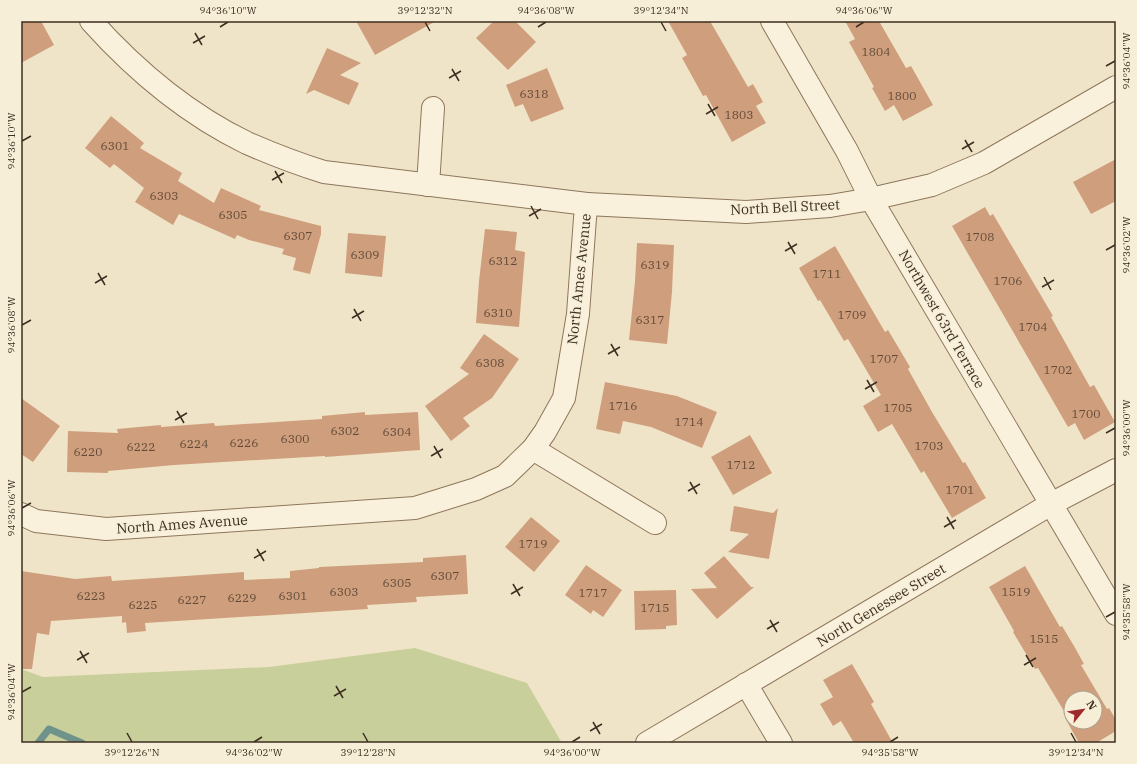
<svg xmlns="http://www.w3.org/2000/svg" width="1137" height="764" font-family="'IBM Plex Serif',serif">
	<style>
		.green { fill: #c9cf9b }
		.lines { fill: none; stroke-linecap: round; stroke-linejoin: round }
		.stream { stroke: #6f938a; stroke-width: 7 }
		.building { fill: #cf9f7d; fill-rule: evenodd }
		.minor-casing { stroke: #8d765c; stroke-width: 24 }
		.minor { stroke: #faf1dc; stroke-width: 22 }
		.ticks { fill: none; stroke: #3d2e20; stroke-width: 1.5 }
		.labels { text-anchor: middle; stroke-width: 3.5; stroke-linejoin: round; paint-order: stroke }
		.number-label { font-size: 12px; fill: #624a37 }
		.street-label { font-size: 14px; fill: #3d2e20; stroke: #f7eed8 }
		.neatline { fill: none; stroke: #3d2e20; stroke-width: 1.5 }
		.ticks-label { font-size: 10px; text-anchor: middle; fill: #3d2e20 }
	</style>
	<rect width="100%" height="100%" fill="#f0e4c8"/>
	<path class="green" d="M415,648l112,35 35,60h-541v-74l22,8 226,-10z"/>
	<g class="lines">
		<path class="stream" d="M38,743l11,-14 33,14"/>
	</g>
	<g class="building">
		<path d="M21,21h20l13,24 -33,18z"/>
		<path d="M356,21h80l-61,34z"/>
		<path d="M494,21h21l21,21 -28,28 -32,-32z"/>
		<path d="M668,21h42l38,66 5,-3 10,18 -7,4 10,17 -34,19 -26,-47 -3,1 -21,-38 5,-3z"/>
		<path d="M845,21h34l27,47 5,-2 22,39 -30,16 -9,-16 -9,6 -13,-23 2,-1 -25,-45 6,-3z"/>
		<path d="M327,48l34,15 -21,12 19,8 -10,22 -35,-15 -8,4z"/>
		<path d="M547,68l17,41 -33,13 -8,-18 -8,3 -9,-22z"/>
		<path d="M111,116l33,27 -4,5 42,25 -4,8 36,22 7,-15 40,18 -2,4 62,16v8l-11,40 -17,-4 3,-12 -14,-4 2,-5 -35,-9 -12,-5 -2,4 -56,-25 -6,11 -38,-23 9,-14 -30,-24 -4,4 -25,-20z"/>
		<path d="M1116,159v42l-25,13 -18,-32z"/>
		<path d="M985,207l5,9 3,-2 60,102 -2,1 39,70 4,-2 21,37 -31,18 -9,-17 -7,4 -116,-201z"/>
		<path d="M485,229l32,3 -2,18 10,2 -6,75 -43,-4 3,-42z"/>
		<path d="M348,233l38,3 -4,41 -37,-4z"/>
		<path d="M637,243l37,2 -2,47 -5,52 -38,-4 6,-58z"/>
		<path d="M835,246l50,86 3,-2 22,37 -2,2 24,43 31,51 2,-1 21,36 -34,20 -28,-47 -3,2 -29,-49 -14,8 -15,-26 18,-11 -33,-56 -4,2 -24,-41 -2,1 -19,-33z"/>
		<path d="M484,334l35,25 -27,39 -29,20 7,8 -19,15 -26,-35 44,-32 -9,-6z"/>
		<path d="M605,382l72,14 40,16 -15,36 -51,-21 -28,-6 -3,13 -24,-5z"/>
		<path d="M21,398l39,28 -27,36 -12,-8z"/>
		<path d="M365,412v3l53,-3 2,38 -95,7v-1l-151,9 -66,6v2l-41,-1 1,-41 50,2 -1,-4 44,-4v2l53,-4 1,3 107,-7v-3z"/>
		<path d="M750,435l22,38 -39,22 -22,-38z"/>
		<path d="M734,506l39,7 5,-5 -9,51 -41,-7 21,-18 -19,-3z"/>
		<path d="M531,517l29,24 -26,31 -29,-25z"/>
		<path d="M466,555l2,39 -52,3 1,5 -50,3 1,4 -223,14 1,8 -19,2 -1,-11 -4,1v-7l-71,5 -2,14 -12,-2 -5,36h-11v-98l54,8 36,-3 1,5 132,-9v8l46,-2v-7l29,-3v-1l104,-5v-4z"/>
		<path d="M724,556l27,31h3l-37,32 -26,-30 26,-1 -13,-15z"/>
		<path d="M586,565l36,25 -19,27 -10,-7 -2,4 -26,-19z"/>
		<path d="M1025,566l35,61 2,-1 12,20 10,18 -3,1 26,44 2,-1 7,12v11l-20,12h-17l-14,-25 2,-2 -29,-48 -3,1 -22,-37 1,-1 -25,-44zM1071,698h24v24h-24z"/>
		<path d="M676,590l1,35 -11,1v3l-31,1 -1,-39z"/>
		<path d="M852,664l22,38 -3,2 22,39h-39l-13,-22 -8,5 -13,-22 13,-7 -10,-17z"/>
	</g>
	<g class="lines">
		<g class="minor-casing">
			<g id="minor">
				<path d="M91,21c44,49 96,93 156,122 25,11 51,21 77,29l263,32 159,8 84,-6 41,-7 61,-14 52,-22 132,-76"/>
				<path d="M772,21l75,130 24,48 245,415"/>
				<path d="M428,185l5,-77"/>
				<path d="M533,449l122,74"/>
				<path d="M21,514l15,7 70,8 309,-21 61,-19 29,-13 28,-27 12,-17 19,-34 14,-84 7,-96 2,-14"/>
				<path d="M746,684l35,59"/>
				<path d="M647,743l404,-239 65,-34"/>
			</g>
		</g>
		<use href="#minor" class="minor"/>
	</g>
	<path class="ticks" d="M425,22l5,9M661,22l5,9M220,27l8,-5M538,27l8,-5M856,27l8,-5M195,33l7,12M193,43l12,-7M1106,66l9,-5M452,69l7,12M449,78l12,-7M708,104l7,12M706,114l12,-7M965,140l7,12M22,141l9,-5M962,149l12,-7M275,171l7,12M272,180l12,-7M531,206l7,13M529,216l12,-7M788,242l7,12M1106,250l9,-5M785,251l12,-7M98,273l7,12M1044,277l7,13M95,283l12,-7M1042,287l12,-7M354,309l7,12M352,318l12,-7M22,325l9,-5M611,344l7,12M608,354l12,-7M867,380l7,12M865,389l12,-7M177,411l7,12M175,420l12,-7M1106,433l9,-5M434,446l7,12M431,456l12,-7M690,482l7,12M688,491l12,-7M22,508l9,-5M947,517l7,12M944,527l12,-7M257,549l7,12M254,558l12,-7M513,584l7,12M511,594l12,-7M1106,617l9,-5M770,620l7,12M767,629l12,-7M80,651l7,12M1026,655l7,12M77,660l12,-7M1024,665l12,-7M336,686l7,12M22,692l9,-5M334,696l12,-7M593,722l7,12M590,731l12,-7M127,733l5,9M363,733l5,9M1071,733l5,9M254,742l8,-5M572,742l8,-5M890,742l8,-5"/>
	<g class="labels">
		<g class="number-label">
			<text x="876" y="56">1804</text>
			<text x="534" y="98">6318</text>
			<text x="902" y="100">1800</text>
			<text x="739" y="119">1803</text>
			<text x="115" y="150">6301</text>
			<text x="164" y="200">6303</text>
			<text x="233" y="219">6305</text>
			<text x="298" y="240">6307</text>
			<text x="980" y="241">1708</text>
			<text x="365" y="259">6309</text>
			<text x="503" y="265">6312</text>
			<text x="655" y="269">6319</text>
			<text x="827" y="278">1711</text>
			<text x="1008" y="285">1706</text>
			<text x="498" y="317">6310</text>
			<text x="852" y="319">1709</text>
			<text x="650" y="324">6317</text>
			<text x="1033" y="331">1704</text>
			<text x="884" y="363">1707</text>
			<text x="490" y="367">6308</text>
			<text x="1058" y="374">1702</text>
			<text x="623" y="410">1716</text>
			<text x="898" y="412">1705</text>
			<text x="1086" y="418">1700</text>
			<text x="689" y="426">1714</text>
			<text x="345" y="435">6302</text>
			<text x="397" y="436">6304</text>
			<text x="295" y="443">6300</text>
			<text x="244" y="447">6226</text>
			<text x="194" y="448">6224</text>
			<text x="929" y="450">1703</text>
			<text x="141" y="451">6222</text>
			<text x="88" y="456">6220</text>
			<text x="741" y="469">1712</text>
			<text x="960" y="494">1701</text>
			<text x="533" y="548">1719</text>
			<text x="445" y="580">6307</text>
			<text x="397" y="587">6305</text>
			<text x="344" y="596">6303</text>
			<text x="1016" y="596">1519</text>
			<text x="593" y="597">1717</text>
			<text x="91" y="600">6223</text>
			<text x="293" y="600">6301</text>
			<text x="242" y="602">6229</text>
			<text x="192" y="604">6227</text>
			<text x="143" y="609">6225</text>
			<text x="655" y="612">1715</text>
			<text x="1044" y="643">1515</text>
		</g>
		<g class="street-label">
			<text transform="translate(785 207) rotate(-3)" y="5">North Bell Street</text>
			<text transform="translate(579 279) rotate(-84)" y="5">North Ames Avenue</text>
			<text transform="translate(942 319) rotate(60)" y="5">Northwest 63rd Terrace</text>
			<text transform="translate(182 524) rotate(-4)" y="5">North Ames Avenue</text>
			<text transform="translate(881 605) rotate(-31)" y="5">North Genessee Street</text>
		</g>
	</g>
	<rect width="1137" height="764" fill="none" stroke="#f7eed8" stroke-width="44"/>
	<g transform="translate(1083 710) rotate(60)"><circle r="19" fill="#f7eed8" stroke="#ada18e"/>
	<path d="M0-3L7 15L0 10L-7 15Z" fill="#9e2a2b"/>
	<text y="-6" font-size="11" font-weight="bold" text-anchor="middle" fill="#3d2e20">N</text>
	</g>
	<rect x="22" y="22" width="1093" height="720" class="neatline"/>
	<g class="ticks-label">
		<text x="228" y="14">94°36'10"W</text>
		<text x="425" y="14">39°12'32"N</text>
		<text x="546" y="14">94°36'08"W</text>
		<text x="661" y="14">39°12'34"N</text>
		<text x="864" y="14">94°36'06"W</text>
		<text transform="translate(1126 61) rotate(-90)" y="4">94°36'04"W</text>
		<text transform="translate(11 141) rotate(-90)" y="4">94°36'10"W</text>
		<text transform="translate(1126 245) rotate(-90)" y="4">94°36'02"W</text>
		<text transform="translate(11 325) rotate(-90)" y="4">94°36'08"W</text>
		<text transform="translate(1126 428) rotate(-90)" y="4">94°36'00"W</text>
		<text transform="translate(11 508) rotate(-90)" y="4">94°36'06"W</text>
		<text transform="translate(1126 612) rotate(-90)" y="4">94°35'58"W</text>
		<text transform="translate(11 692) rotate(-90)" y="4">94°36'04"W</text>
		<text x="132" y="756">39°12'26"N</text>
		<text x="254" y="756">94°36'02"W</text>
		<text x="368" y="756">39°12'28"N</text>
		<text x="572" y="756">94°36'00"W</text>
		<text x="890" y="756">94°35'58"W</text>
		<text x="1076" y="756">39°12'34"N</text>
	</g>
</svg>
